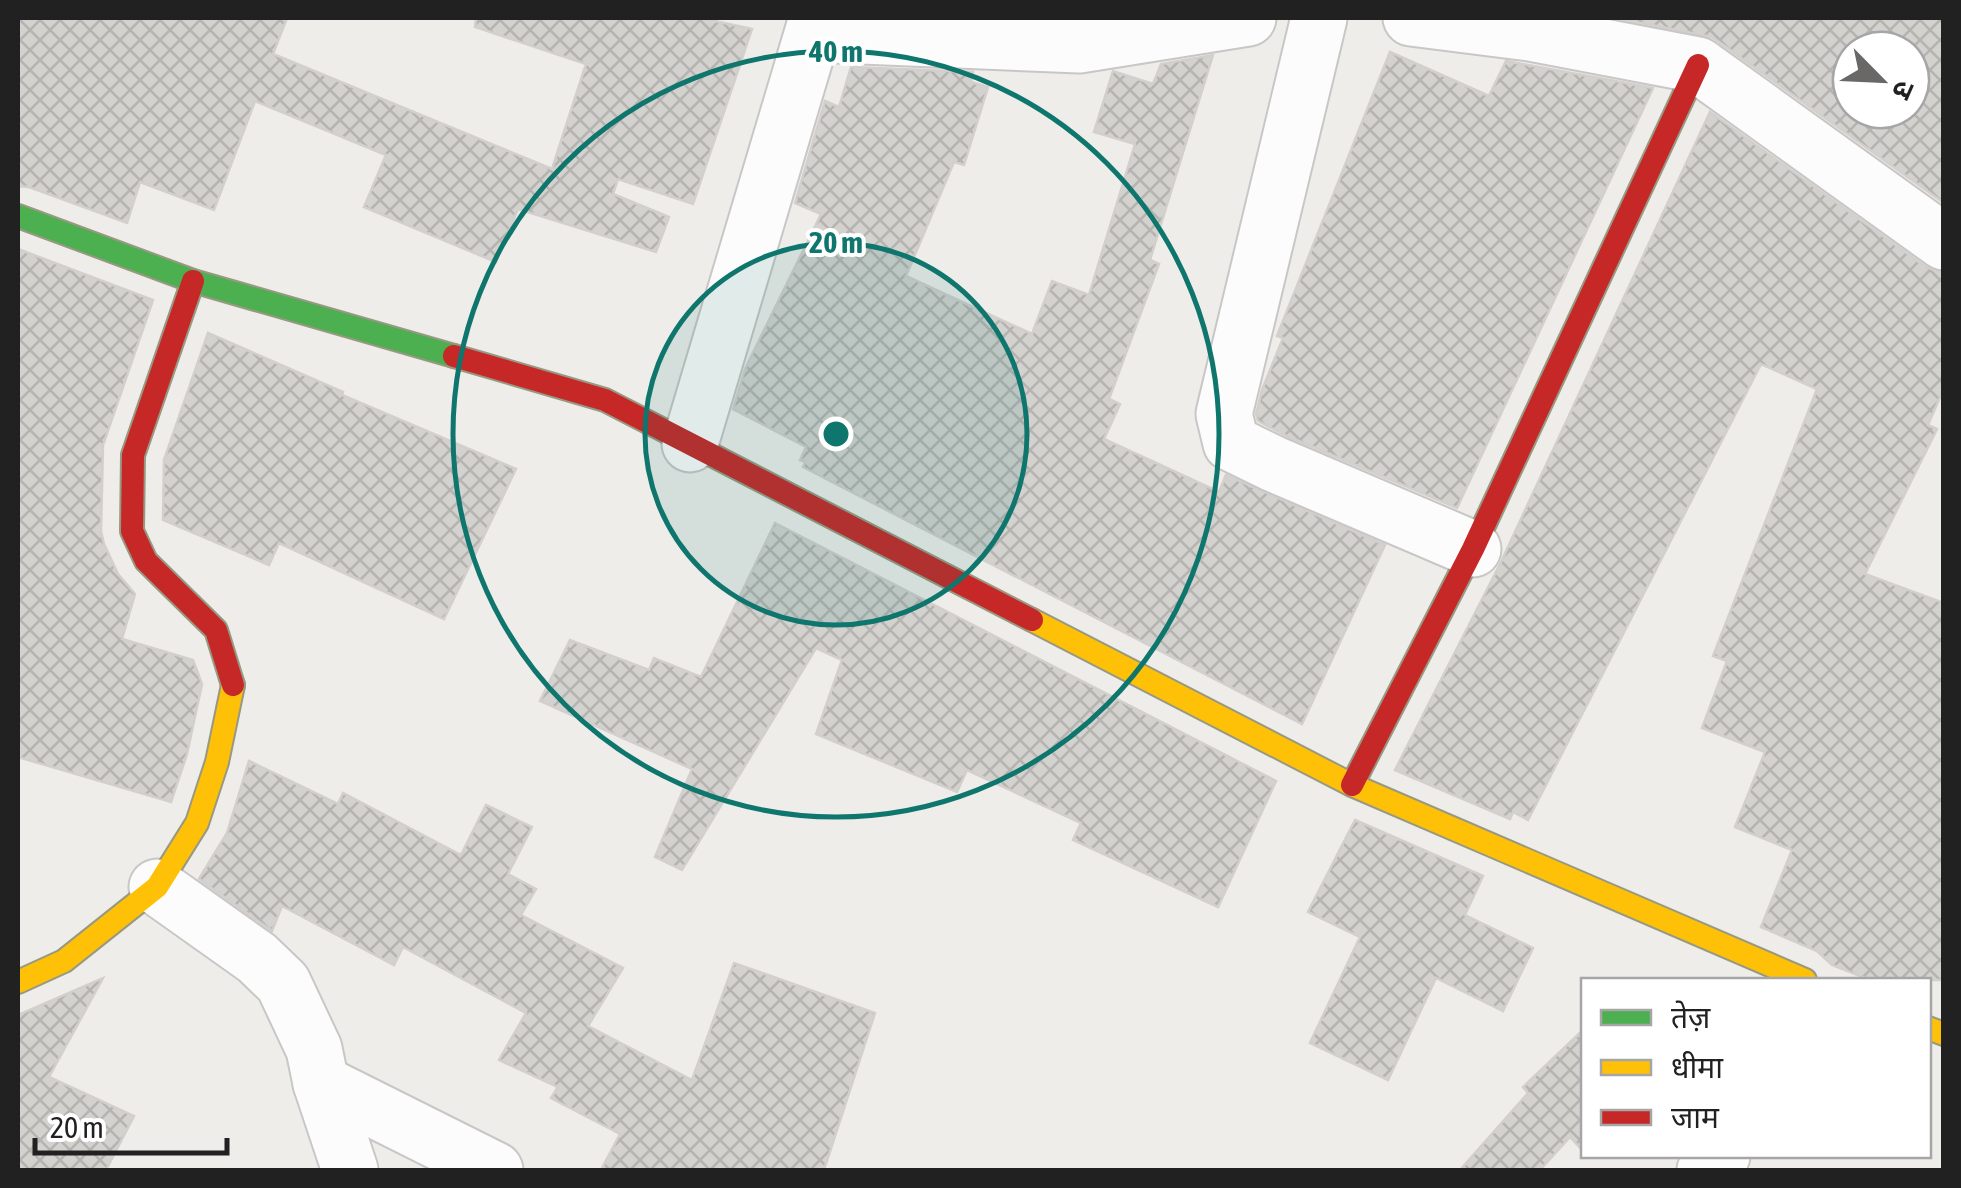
<svg xmlns="http://www.w3.org/2000/svg" width="1961" height="1188" font-family="'Asap Condensed','Noto Sans Devanagari',sans-serif">
	<style>
		.building { fill: url(#building-cross-hatch); stroke: #d2cfcc; stroke-width: 2.5; fill-rule: evenodd }
		.lines { fill: none; stroke-linecap: round; stroke-linejoin: round }
		.street-casing { stroke: #c8c7c6; stroke-width: 59 }
		.fast-casing { stroke: #989982; stroke-width: 26 }
		.slow-casing { stroke: #989982; stroke-width: 26 }
		.jam-casing { stroke: #989982; stroke-width: 26 }
		.street { stroke: #fdfcfc; stroke-width: 55 }
		.fast { stroke: #4caf50; stroke-width: 22 }
		.slow { stroke: #ffc107; stroke-width: 22 }
		.jam { stroke: #c62828; stroke-width: 22 }
		.ring { fill: none; stroke: #0f766e; stroke-width: 5 }
		.centre { fill: #0f766e; stroke: #fff; stroke-width: 5 }
		.ring-label { font-size: 30px; text-anchor: middle; font-weight: bold; fill: #0f766e; stroke: #fff; stroke-width: 8; stroke-linejoin: round; paint-order: stroke }
	</style>
	<defs>
		<pattern id="building-cross-hatch" width="8" height="8" patternUnits="userSpaceOnUse" patternTransform="scale(2.5)"><rect width="8" height="8" fill="#d4d2cf"/><path d="M0 0l8 8M0 8l8-8" fill="none" stroke="#b6b4b1"/></pattern>
	</defs>
	<rect width="100%" height="100%" fill="#efedea"/>
	<g class="building">
		<path d="M18,18h269l-14,36 279,115 34,-105 -111,-37 1,-9h225l51,11 -59,175 -75,-25 -5,15 56,23 -13,35 -138,-43 -22,53 -132,-55 22,-52 -131,-54 -41,109 -74,-28 -13,41 -98,-36 -11,-1z"/>
		<path d="M1616,18h328v185l-232,-166zM1851,50h60v60h-60z"/>
		<path d="M1390,52l99,44 17,-35 147,27 -196,420 -170,-72 -29,-15 -2,-7 6,-24 21,-52 -6,-2z"/>
		<path d="M1213,55l-63,205 9,4 -50,135 11,5 -16,35 115,53 7,-17 159,70 -83,179 -499,-257 2,-5 -5,-2 6,-13 -73,-38 12,-40 76,-155 -26,-11 30,-102 14,6 12,-40 122,5 -2,10 17,5 -24,78 -10,-3 -48,114 126,58 20,-53 37,14 46,-151 -41,-12 19,-61 40,13 8,-20z"/>
		<path d="M1710,112l216,155 18,6v115l-16,37 9,4 -72,145 79,29v377h-74l-38,-15 -15,-14 -56,-24 31,-77 -57,-23 30,-75 -63,-24 25,-67 -14,-5 104,-267 -56,-25 -233,456 -15,-8 -3,7 -115,-49 106,-208z"/>
		<path d="M18,249l135,51 -50,145 -2,86 3,13 14,30 17,20 -13,45 71,21 9,24 -15,70 -16,48 -153,-45z"/>
		<path d="M208,333l135,59 -1,3 174,74 -72,150 -165,-76 -10,22 -106,-45 1,-60z"/>
		<path d="M775,523l501,258 -58,126 -145,-67 8,-17 -114,-53 -10,22 -141,-58 26,-74 -26,-12 -134,222 -27,-13 37,-88 -152,-68 30,-61 79,30 5,-12 47,19z"/>
		<path d="M249,761l89,43 5,-11 118,62 25,-50 46,22 -24,47 28,15 -15,26 102,53 -35,58 104,54 42,-117 141,50 -51,157h-223l19,-36 -69,-36 7,-11 -59,-27 27,-47 -123,-66 -9,18 -112,-59 -10,25 -73,-52 28,-46z"/>
		<path d="M1355,820l128,56 -18,39 68,33 -30,63 -67,-33 -48,102 -78,-37 50,-106 -52,-25z"/>
		<path d="M103,978l-54,99 85,39 -28,54h-88v-155z"/>
		<path d="M1584,1029v123l-14,-15 -30,33h-80l68,-77 -5,-6z"/>
	</g>
	<g class="lines">
		<g class="street-casing">
			<g id="street">
				<path d="M1319,18l-95,396 7,29 43,21 199,85"/>
				<path d="M1411,18l119,15 168,32 246,177"/>
				<path d="M814,34l265,11 169,-27"/>
				<path d="M690,444l127,-426"/>
				<path d="M157,887l100,71 26,25 31,66 7,34"/>
				<path d="M350,1170l-29,-87 174,87"/>
				<path d="M1705,1170l17,-14"/>
			</g>
		</g>
		<g class="fast-casing">
			<path id="fast" d="M18,216l175,65 261,75"/>
		</g>
		<g class="slow-casing">
			<g id="slow">
				<path d="M1032,620l320,165 453,195"/>
				<path d="M18,982l46,-21 93,-74 40,-64 20,-61 16,-77"/>
				<path d="M1928,1028l16,6"/>
			</g>
		</g>
		<g class="jam-casing">
			<g id="jam">
				<path d="M193,281l-60,174 -1,76 14,30 70,69 17,55"/>
				<path d="M454,356l151,44 427,220"/>
				<path d="M1352,785l121,-236 225,-484"/>
			</g>
		</g>
		<use href="#street" class="street"/>
		<use href="#fast" class="fast"/>
		<use href="#slow" class="slow"/>
		<use href="#jam" class="jam"/>
	</g>
	<circle cx="836" cy="434" r="191" fill="#0f766e" fill-opacity=".12"/>
	<g class="ring">
		<circle cx="836" cy="434" r="191"/>
		<circle cx="836" cy="434" r="383"/>
	</g>
	<circle cx="836" cy="434" r="15" class="centre"/>
	<g class="ring-label">
		<text x="836" y="62">40 m</text>
		<text x="836" y="253">20 m</text>
	</g>
	<rect width="1961" height="1188" fill="none" stroke="#212121" stroke-width="40"/>
	<rect x="1581" y="978" width="350" height="180" fill="#ffffff" stroke="#a6a6a6" stroke-width="2.5"/>
	<rect x="1601" y="1010" width="50" height="15" fill="#4caf50" stroke="#a6a6a6" stroke-width="2.5"/>
	<text x="1671" y="1028" font-size="30" fill="#212121">तेज़</text>
	<rect x="1601" y="1060" width="50" height="15" fill="#ffc107" stroke="#a6a6a6" stroke-width="2.5"/>
	<text x="1671" y="1078" font-size="30" fill="#212121">धीमा</text>
	<rect x="1601" y="1110" width="50" height="15" fill="#c62828" stroke="#a6a6a6" stroke-width="2.5"/>
	<text x="1671" y="1128" font-size="30" fill="#212121">जाम</text>
	<g transform="translate(1881 80) rotate(114)"><circle r="48" fill="#ffffff" stroke="#a6a6a6" stroke-width="2.5"/>
	<path d="M0-8L18 38L0 25L-18 38Z" fill="#696867"/>
	<text y="-15" font-size="28" font-weight="bold" text-anchor="middle" fill="#212121">उ</text>
	</g>
	<path d="M35 1138v15h192v-15" fill="none" stroke="#212121" stroke-width="5"/>
	<text x="50" y="1138" font-size="30" fill="#212121" stroke="#ffffff" stroke-width="8" paint-order="stroke">20 m</text>
</svg>
